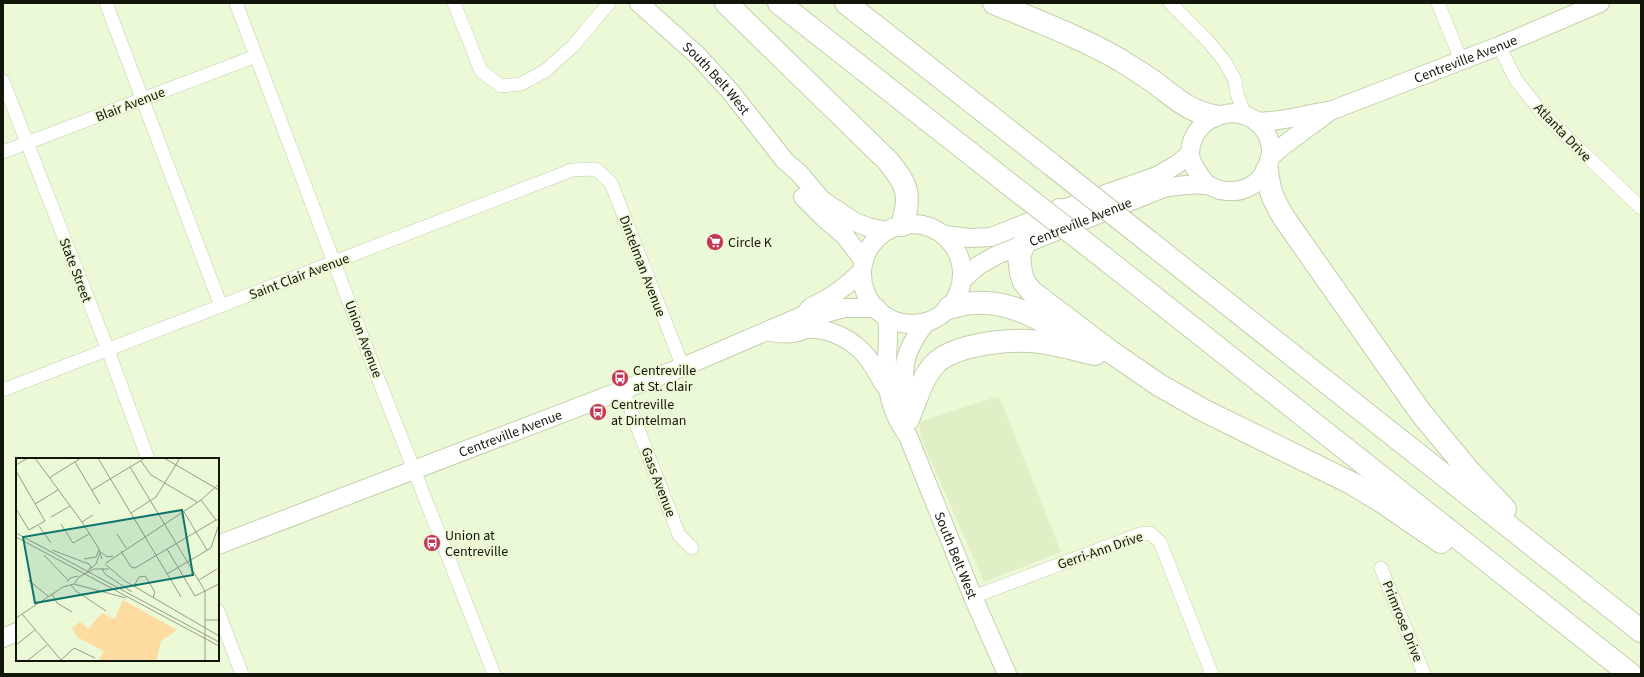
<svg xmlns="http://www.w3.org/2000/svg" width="1644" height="677" font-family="'Source Sans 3',sans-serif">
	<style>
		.built { fill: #e0efc5 }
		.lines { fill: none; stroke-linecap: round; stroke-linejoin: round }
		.street-casing { stroke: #c3cfad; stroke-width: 14 }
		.secondary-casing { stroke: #c3cfad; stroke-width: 20 }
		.highway-casing { stroke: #c3cfad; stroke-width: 24 }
		.street { stroke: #fff; stroke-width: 13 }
		.secondary { stroke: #fff; stroke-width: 18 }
		.highway { stroke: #fff; stroke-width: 22 }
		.highway-bridge-casing { stroke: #c3cfad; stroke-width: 24; stroke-linecap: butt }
		.highway-bridge { stroke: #fff; stroke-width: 22 }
		.labels { text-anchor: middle; stroke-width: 3.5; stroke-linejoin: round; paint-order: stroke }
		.street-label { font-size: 14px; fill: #12160a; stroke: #ecf9d6 }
		.poi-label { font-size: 14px; fill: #12160a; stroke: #ecf9d6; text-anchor: start }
		.inset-road { fill: none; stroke: #959e84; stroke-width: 1 }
		.view { fill: #0f766e; fill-opacity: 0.15; stroke: #0f766e; stroke-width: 2 }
		.inset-edge { fill: none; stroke: #12160a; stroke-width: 2 }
	</style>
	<rect width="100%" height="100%" fill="#ecf9d6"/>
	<path class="built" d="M999,396l62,156 -77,30 -63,-144 -2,-16z"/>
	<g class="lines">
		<g class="street-casing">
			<g id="street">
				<path d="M106,3l115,303"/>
				<path d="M236,3l138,365 120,306"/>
				<path d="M454,3l27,68 20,15 20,-2 24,-13 28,-25 36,-43"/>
				<path d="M1170,3l38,38 17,21 10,18 2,14 8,21"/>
				<path d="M1438,3l23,57"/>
				<path d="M1499,46l17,34 26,33 99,95"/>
				<path d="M3,81l105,269 40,109"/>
				<path d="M3,152l253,-96"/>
				<path d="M3,390l569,-220 24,-1 15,14 72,184"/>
				<path d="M623,390l56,145 13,13"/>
				<path d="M1381,568l43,106"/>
				<path d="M973,597l167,-63 10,-1 10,9 52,132"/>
				<path d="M218,611l24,63"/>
			</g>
		</g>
		<g class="secondary-casing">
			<g id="secondary">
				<path id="s1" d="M639,3l59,53 32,35 55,70 14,12 23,27 33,22 13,5 18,4"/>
				<path id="s2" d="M1256,122c26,0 49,-8 74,-11l169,-65 101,-43"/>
				<path d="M1271,156c19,-17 39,-29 59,-45"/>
				<path d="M803,197l22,22 20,17 19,25"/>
				<circle cx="912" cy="274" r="50"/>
				<path d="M945,235l25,3 21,-1 69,-27 97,-34 19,-11 14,-11"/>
				<path id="s3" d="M962,280l17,-15 18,-10 167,-67c13,-2 28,-5 42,-3 5,0 9,4 14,5 9,2 18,2 27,-2 13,-6 20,-16 23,-30 2,-7 1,-14 -2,-21 -16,-39 -76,-27 -78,16 0,11 10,23 17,32"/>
				<path d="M808,310l3,-3c20,-9 35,-20 51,-36"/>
				<path id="s4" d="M887,317c3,20 -1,36 0,56 0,23 8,45 21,63l65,161 34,77"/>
				<path d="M771,332c6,1 14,2 21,1 5,0 10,-3 15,-4 21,-2 47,11 60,28 8,10 12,21 20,31"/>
				<path d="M908,421c0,-6 -3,-12 -3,-18 -3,-38 -2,-50 21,-81"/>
				<path id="s5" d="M218,545l465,-178 119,-51h13l29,-8h33"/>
				<path d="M3,638l14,-6"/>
			</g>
		</g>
		<g class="highway-casing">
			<g id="highway">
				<path d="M726,3l162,158c19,24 24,33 14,64"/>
				<path d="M779,3l230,181"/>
				<path d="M846,3l206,162"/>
				<path d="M994,3c43,18 86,34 126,57 11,7 23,14 34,22 19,14 35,30 60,34"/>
				<path d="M1267,170c2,21 6,29 17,48l137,195 48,58 36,38"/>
				<path d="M1060,210l-10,11 -17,10 -9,13 -5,12 2,17 3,9 8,10 79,60 48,33 44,25 150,74 28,17 60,41"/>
				<path d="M1148,241l493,390"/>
				<path d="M1103,257l527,417"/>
				<path d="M949,308c8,-2 17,-5 25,-5 36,-3 69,17 99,36"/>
				<path d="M908,419c8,-17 12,-38 25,-53 17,-21 70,-26 96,-25 22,1 44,8 66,13"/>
			</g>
		</g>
		<use href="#street" class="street"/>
		<use href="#secondary" class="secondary"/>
		<use href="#highway" class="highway"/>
		<g class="highway-bridge-casing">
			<g id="highway-bridge">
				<path d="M1052,165l96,76"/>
				<path d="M1009,184l94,73"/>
			</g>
		</g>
		<use href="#highway-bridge" class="highway-bridge"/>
	</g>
	<defs>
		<g id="supermarket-disc" transform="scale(0.9)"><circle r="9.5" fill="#c53556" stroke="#ecf9d6"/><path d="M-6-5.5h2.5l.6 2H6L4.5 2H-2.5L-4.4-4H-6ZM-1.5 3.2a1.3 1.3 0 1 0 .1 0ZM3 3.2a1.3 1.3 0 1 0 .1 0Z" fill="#fff"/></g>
		<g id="bus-disc" transform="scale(0.9)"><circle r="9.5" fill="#c53556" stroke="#ecf9d6"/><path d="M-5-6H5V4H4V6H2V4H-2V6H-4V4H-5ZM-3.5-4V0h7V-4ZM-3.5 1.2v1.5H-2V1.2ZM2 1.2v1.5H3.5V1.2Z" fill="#fff"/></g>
	</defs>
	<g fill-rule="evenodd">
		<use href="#supermarket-disc" x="715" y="242"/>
		<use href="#bus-disc" x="620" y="378"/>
		<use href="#bus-disc" x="598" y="412"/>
		<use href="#bus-disc" x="432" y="543"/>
	</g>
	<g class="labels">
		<g class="street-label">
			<text dy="5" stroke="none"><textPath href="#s2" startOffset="220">Centreville Avenue</textPath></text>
			<text dy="5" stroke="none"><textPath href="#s1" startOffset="108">South Belt West</textPath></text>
			<text transform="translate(130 104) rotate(-21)" y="5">Blair Avenue</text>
			<text transform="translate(1563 132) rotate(46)" y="5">Atlanta Drive</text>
			<text dy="5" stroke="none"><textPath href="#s3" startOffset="133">Centreville Avenue</textPath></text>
			<text transform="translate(643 266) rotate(69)" y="5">Dintelman Avenue</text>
			<text transform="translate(76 270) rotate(69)" y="5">State Street</text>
			<text transform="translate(299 276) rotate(-21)" y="5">Saint Clair Avenue</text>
			<text transform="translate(364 339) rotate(69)" y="5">Union Avenue</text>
			<text dy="5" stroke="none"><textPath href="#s5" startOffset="313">Centreville Avenue</textPath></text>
			<text transform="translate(659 482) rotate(69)" y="5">Gass Avenue</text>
			<text transform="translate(1100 550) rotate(-19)" y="5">Gerri-Ann Drive</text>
			<text dy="5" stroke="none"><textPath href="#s4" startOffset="252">South Belt West</textPath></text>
			<text transform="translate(1403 621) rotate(68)" y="5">Primrose Drive</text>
		</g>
		<g class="poi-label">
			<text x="728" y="247">Circle K</text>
			<text x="633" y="375">Centreville<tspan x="633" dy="16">at St. Clair</tspan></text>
			<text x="611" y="409">Centreville<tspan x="611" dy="16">at Dintelman</tspan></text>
			<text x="445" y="540">Union at<tspan x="445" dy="16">Centreville</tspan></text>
		</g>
	</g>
	<g transform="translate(16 458)">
		<rect width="203" height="203" fill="#ecf9d6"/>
		<path d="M107,142l54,30 -16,11 -5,20h-58l6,-10 -27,-14 -5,-9 8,-6 8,7 14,-16 13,6z" fill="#fedba1"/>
		<path class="inset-road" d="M19,0l47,64 17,27 3,10M82,0l83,139M148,0l55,32M125,3l10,14 46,27M59,4l25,42M0,7l12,-7M114,9l75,124v70M0,13l29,50 -16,9 -13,-21M33,20l32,-20M76,32l53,-32M185,42l15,20h3M19,46l23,-14M168,54l23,38M115,55l25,-16 24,-39M35,59l19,-11M66,64l11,-7M45,66l12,19 16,-9M23,68l12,17M0,75l203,109M101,76l9,14M0,79l203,109M151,91l28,47 24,-12M36,92l37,14 2,3 -4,5M105,93l10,16 4,1 81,-48M85,94l6,5 6,-1M28,97l24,25M68,101l12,-2 3,-7M90,105l95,-63 18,-16M89,106l20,17 94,55M86,110l3,6 27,18M74,111l6,-5 4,-11M151,116l44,-26 8,-24M12,122l20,16M183,122l18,-11M51,124l3,-4 8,-2M58,126l52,14M55,127l5,6 30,20M118,128l5,-9 6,-1 10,16 -2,6M36,136l5,9 15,9M6,156l39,46 13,-12 21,10M0,160l47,-31 11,-3 5,-7 15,-8h15M189,162h14M0,187l19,-15M11,203l20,-16"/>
		<path class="view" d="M166,52l11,65 -158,28 -12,-66z"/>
		<rect width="203" height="203" class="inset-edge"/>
	</g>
	<rect width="1644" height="677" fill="none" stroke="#12160a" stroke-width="8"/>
</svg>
